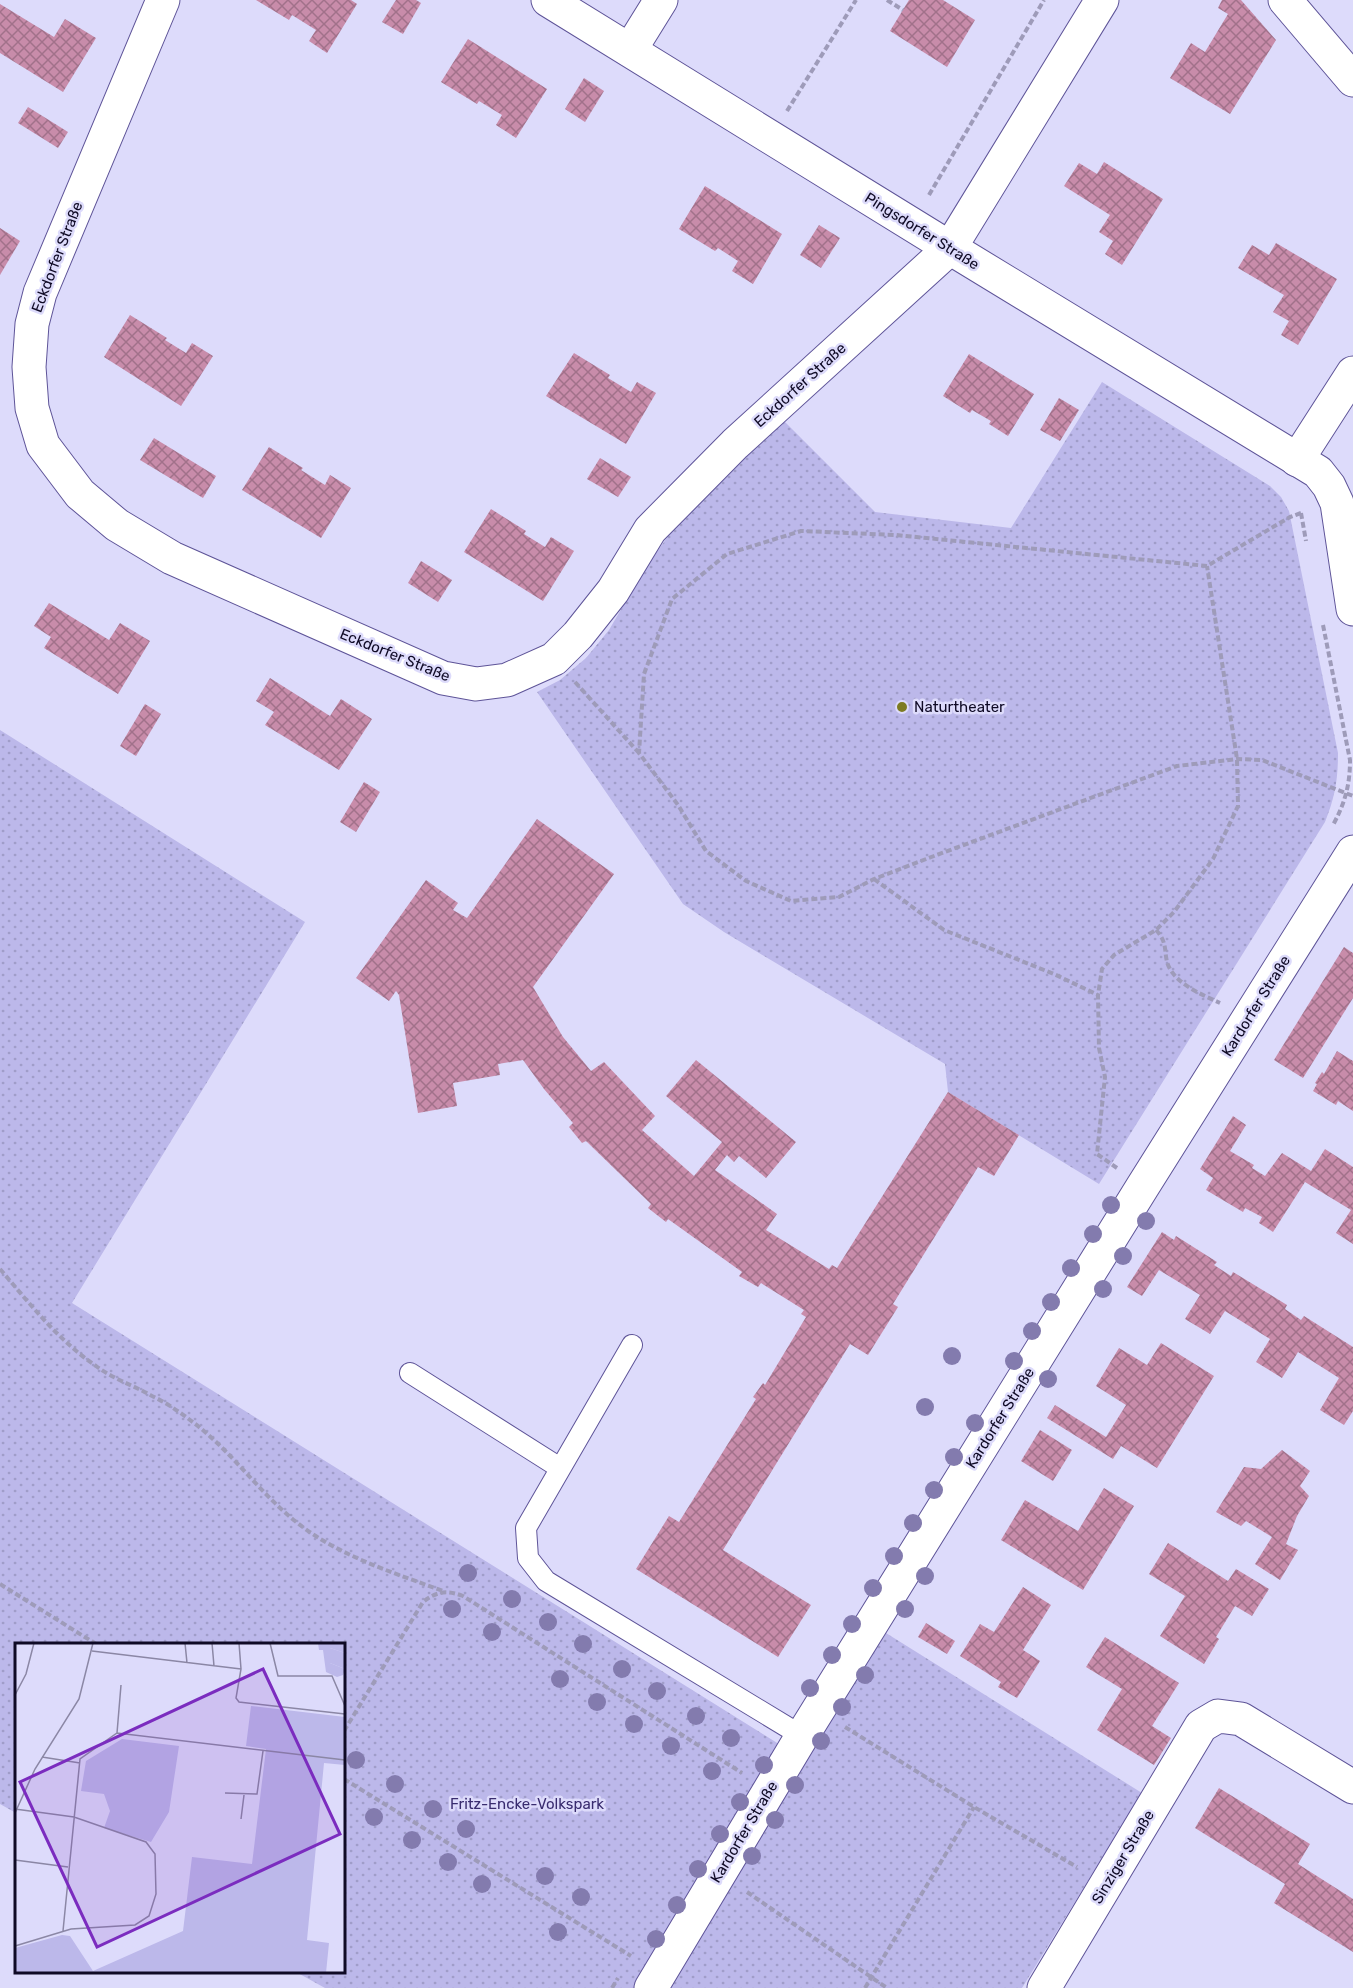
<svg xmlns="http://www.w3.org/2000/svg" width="1353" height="1988" font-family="Rubik,sans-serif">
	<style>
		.park { fill: url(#park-dots) }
		.building { fill: url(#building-cross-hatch) }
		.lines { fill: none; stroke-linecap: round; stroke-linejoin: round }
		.service-casing { stroke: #5e5498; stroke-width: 22 }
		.minor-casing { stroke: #5e5498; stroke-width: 35 }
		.path { stroke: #9e9bb9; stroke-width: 4; stroke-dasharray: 6 3; stroke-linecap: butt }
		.service { stroke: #fff; stroke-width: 20 }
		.minor { stroke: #fff; stroke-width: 33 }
		.tree { fill: #837bae }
		.poi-dot { fill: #7d7b22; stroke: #dddbfb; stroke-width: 2 }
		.labels { text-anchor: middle; stroke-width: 5; stroke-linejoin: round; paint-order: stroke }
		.street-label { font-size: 15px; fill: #0f0a25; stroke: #dddbfb }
		.poi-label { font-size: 15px; fill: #0f0a25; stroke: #dddbfb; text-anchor: start }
		.park-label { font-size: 15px; fill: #392c6f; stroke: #dddbfb }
		.inset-road { fill: none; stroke: #8b87a5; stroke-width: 1.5 }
		.view { fill: #7b2cbf; fill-opacity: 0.15; stroke: #7b2cbf; stroke-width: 3 }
		.inset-edge { fill: none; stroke: #0f0a25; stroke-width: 3 }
	</style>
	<defs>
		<pattern id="park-dots" width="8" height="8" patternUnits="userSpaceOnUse" patternTransform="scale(1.5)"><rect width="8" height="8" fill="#bcb8ea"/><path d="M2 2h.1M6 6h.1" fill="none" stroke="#a09dc9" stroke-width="1.8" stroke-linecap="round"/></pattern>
		<pattern id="building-cross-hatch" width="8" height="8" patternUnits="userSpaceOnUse" patternTransform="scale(1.5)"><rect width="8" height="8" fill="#c88caa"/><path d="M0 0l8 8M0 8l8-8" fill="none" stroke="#a1718a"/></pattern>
	</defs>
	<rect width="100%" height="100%" fill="#dddbfb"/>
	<g class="park">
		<path d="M1102,382l168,104 11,11 8,14 49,242c0,27 -3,44 -13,69l-226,362 -151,-92 -3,-28 -221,-132 -41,-28 -146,-212 23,-12 26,-22 23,-28 35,-60 32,-45 107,-105 92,92 136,16z"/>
		<path d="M0,730l305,192 -233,381 734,458 80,-128 256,160 -120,195h-697l-29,-16h48v-328h-328v169l-16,-9z"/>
	</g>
	<g class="building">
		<path d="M256,0h95l6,4 -30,49 -18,-12 7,-11 -24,-15 -3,5z"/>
		<path d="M396,0h20l5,3 -18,31 -21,-12z"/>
		<path d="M909,0h34l32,20 -28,47 -57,-36z"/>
		<path d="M1222,0h19l35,40 -46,74 -60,-36 21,-35 14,9 23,-38 -10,-6z"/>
		<path d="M0,4l54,33 11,-18 31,19 -33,54 -63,-39z"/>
		<path d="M468,39l79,50 -31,49 -20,-13 6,-10 -23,-14 -2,3 -36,-22z"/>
		<path d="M584,78l20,13 -19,31 -20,-13z"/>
		<path d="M28,107l40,25 -10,16 -40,-25z"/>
		<path d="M1104,162l59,37 -41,66 -17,-11 8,-13 -14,-9 11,-17 -46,-29 15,-23 18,11z"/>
		<path d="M705,186l77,48 -29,50 -21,-13 6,-10 -20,-13 -3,3 -36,-22z"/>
		<path d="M819,225l21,13 -19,30 -21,-13z"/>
		<path d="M0,228l20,13 -20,34z"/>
		<path d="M1276,243l61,36 -39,66 -17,-10 8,-14 -16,-9 11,-17 -46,-27 14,-23 17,10z"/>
		<path d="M130,315l37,23 -2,2 21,13 6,-10 21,13 -32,50 -77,-49z"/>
		<path d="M574,353l36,22 -2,3 23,14 6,-10 19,11 -30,51 -80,-48z"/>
		<path d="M969,354l65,40 -26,42 -19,-12 2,-3 -19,-11 -2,3 -27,-17z"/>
		<path d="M1059,398l20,12 -19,31 -20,-11z"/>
		<path d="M154,438l62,38 -13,22 -63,-38z"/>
		<path d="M269,447l34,21 -2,2 24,15 5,-10 21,13 -30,50 -79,-48z"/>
		<path d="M600,458l31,19 -13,20 -31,-18z"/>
		<path d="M491,509l35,22 -2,3 21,13 6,-10 23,14 -31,50 -79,-49z"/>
		<path d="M421,561l31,19 -14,22 -30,-19z"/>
		<path d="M49,603l60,37 11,-17 30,18 -32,53 -74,-46 7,-11 -17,-11z"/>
		<path d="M270,678l60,38 11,-17 31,20 -33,51 -74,-45 9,-13 -18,-11z"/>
		<path d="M145,704l16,10 -25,42 -16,-10z"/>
		<path d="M364,782l16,10 -24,40 -16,-10z"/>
		<path d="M537,819l77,55 -81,113 30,50 28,34 13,-9 51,54 -13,14 52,46 28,-34 -56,-46 30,-36 100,82 -30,36 -27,-22 -5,6 -7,-7 -12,15 62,44 -11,16 63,39 3,-4 5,3 111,-176 71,43 -25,41 -16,-9 -85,137 5,3 -30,48 -18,-11 -127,206 88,55 -33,52 -142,-88 33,-53 10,6 77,-123 -3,-2 10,-14 2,2 41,-68 -5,-3 3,-4 -43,-27 -3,4 -19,-11 3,-4 -74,-53 -2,3 -18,-14 3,-4 -65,-63 -4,2 -13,-16 4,-4 -29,-34 -21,-29 -25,4 2,11 -47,8 4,23 -39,7 -19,-118 -3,-4 -7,10 -33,-23 70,-98 32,23 -5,7 14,8z"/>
		<path d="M1344,947l9,6v45l-50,80 -29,-18z"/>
		<path d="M1337,1051l16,10v50l-15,-10 -2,4 -23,-14 4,-7 -2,-1 7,-11 2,2z"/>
		<path d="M1233,1116l13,9 -16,26 24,14 -2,3 13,8 17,-23 29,18 14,-22 28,18v77l-17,-11 15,-23 -46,-28 -32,50 -14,-9 3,-6 -17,-9 -2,4 -37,-22 7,-12 -13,-9z"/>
		<path d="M1162,1232l12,8 2,-4 41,26 -3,3 17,11 2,-4 54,33 -2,4 16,11 3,-4 49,31v64l-9,14 -24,-15 19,-32 -41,-26 -16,26 -26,-16 14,-23 -45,-28 -15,23 -25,-15 15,-24 -41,-25 -17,26 -15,-9z"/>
		<path d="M1161,1343l53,33 -57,92 -36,-22 -8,13 -66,-41 8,-13 51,32 20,-32 -30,-19 23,-38 28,17z"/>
		<path d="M1040,1430l32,20 -19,31 -32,-20z"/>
		<path d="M1282,1450l28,21 -10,15 9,10 -12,20 -11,28 12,6 -18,30 -25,-16 17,-27 -26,-16 -5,5 -25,-14 28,-45 17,2z"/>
		<path d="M1104,1488l30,18 -51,84 -82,-50 24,-40 53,31z"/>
		<path d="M1168,1543l60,38 8,-12 33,20 -17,27 -17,-10 -19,31 3,2 -15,25 -44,-28 25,-40 -36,-22z"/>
		<path d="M1023,1587l28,18 -28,45 17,11 -23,37 -19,-11 3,-5 -41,-26 20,-32 14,8z"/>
		<path d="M926,1623l29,18 -8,13 -29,-17z"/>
		<path d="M1105,1637l74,46 -27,43 19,12 -17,27 -57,-35 25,-41 -36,-22z"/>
		<path d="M1219,1788l91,56 -12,20 55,35v53l-79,-49 11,-19 -90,-56z"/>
	</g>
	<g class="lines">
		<g class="service-casing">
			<g id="service">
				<path d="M632,1345l-106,183 2,30 18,23 256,155"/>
				<path d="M410,1373l150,95"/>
			</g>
		</g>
		<g class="minor-casing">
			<g id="minor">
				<path d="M163,0l-123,293 -8,31 -3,43 3,41 11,37 37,49 37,31 55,33 271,120 33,6 31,-4 47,-21 24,-24 35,-44 37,-61 85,-86 215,-196 152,-248"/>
				<path d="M548,0l402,248 368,224 11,14 8,17 16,106"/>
				<path d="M1285,0l68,80"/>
				<path d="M630,50l31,-50"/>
				<path d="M1297,460l56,-87"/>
				<path d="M651,1988l151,-252 341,-550 210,-334"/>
				<path d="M1044,1988l157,-262 17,-10 23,3 112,68"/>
			</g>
		</g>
		<g class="path">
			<path d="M887,0l16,10"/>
			<path d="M787,111l69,-111"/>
			<path d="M929,195l115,-195"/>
			<path d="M1301,513l5,28"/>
			<path d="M1301,513l-11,4 -83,49 -311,-31 -95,-4 -74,23 -55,45 -28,75 -5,79 39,52 28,46 40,30 45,20 48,-4 35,-18 60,-23 243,-90 60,-7 25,1 91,36"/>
			<path d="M1323,625l27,135c0,25 -5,43 -17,65"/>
			<path d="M575,682l64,71"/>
			<path d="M874,879l70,51 110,44 44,21"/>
			<path d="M1156,930c14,15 6,25 14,39 10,17 33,26 50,34"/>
			<path d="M1117,1168l-20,-14 8,-77 -6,-29 -1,-53 4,-26 12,-14 42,-25 18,-18 39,-53 25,-53 -1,-47 -30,-193"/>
			<path d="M0,1269c30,35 58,71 96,97 17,13 37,19 56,30 15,7 29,17 42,27 37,28 65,69 101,98 43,35 97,51 148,70"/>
			<path d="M0,1584l96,60"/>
			<path d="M845,1727l129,80 103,60"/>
			<path d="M344,1731l79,-129c14,-11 24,-12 40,-6l279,177"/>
			<path d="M344,1779l287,177"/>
			<path d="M747,1892l140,96"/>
			<path d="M612,1988l6,-10"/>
			<path d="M865,1988l109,-181"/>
		</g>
		<use href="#service" class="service"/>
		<use href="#minor" class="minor"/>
	</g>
	<g class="tree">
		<circle cx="1111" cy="1205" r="9"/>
		<circle cx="1146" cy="1221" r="9"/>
		<circle cx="1093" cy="1234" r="9"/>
		<circle cx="1123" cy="1256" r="9"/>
		<circle cx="1071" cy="1268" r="9"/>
		<circle cx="1103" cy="1289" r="9"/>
		<circle cx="1051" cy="1302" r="9"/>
		<circle cx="1032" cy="1331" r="9"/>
		<circle cx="952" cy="1356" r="9"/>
		<circle cx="1014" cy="1361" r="9"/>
		<circle cx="1048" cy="1379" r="9"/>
		<circle cx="925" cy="1407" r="9"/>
		<circle cx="975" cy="1423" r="9"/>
		<circle cx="954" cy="1457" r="9"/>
		<circle cx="934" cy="1490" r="9"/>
		<circle cx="913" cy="1523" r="9"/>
		<circle cx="894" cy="1556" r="9"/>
		<circle cx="468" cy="1573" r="9"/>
		<circle cx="925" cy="1576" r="9"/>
		<circle cx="873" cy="1588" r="9"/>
		<circle cx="512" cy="1599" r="9"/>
		<circle cx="452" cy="1609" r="9"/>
		<circle cx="905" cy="1609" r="9"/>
		<circle cx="548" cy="1622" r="9"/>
		<circle cx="852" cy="1624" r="9"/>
		<circle cx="492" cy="1632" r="9"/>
		<circle cx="583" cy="1644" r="9"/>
		<circle cx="832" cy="1655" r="9"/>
		<circle cx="622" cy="1669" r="9"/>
		<circle cx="865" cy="1675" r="9"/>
		<circle cx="560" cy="1679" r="9"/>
		<circle cx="810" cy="1688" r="9"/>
		<circle cx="657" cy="1691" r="9"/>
		<circle cx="597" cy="1702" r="9"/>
		<circle cx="842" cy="1707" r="9"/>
		<circle cx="696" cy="1716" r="9"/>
		<circle cx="634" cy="1724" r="9"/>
		<circle cx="731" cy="1738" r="9"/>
		<circle cx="821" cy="1741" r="9"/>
		<circle cx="671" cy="1746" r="9"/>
		<circle cx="356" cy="1760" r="9"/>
		<circle cx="764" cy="1765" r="9"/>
		<circle cx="712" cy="1771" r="9"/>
		<circle cx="395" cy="1784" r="9"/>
		<circle cx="795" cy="1785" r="9"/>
		<circle cx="740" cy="1802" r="9"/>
		<circle cx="433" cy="1809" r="9"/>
		<circle cx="374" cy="1817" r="9"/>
		<circle cx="775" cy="1820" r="9"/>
		<circle cx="466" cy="1829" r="9"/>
		<circle cx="720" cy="1834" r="9"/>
		<circle cx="412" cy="1840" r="9"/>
		<circle cx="752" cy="1856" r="9"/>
		<circle cx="448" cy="1862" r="9"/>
		<circle cx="698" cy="1869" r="9"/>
		<circle cx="545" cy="1876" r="9"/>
		<circle cx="482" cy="1884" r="9"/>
		<circle cx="581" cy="1897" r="9"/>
		<circle cx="677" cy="1905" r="9"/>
		<circle cx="558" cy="1932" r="9"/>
		<circle cx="656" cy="1939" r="9"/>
	</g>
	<circle class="poi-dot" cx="902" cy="707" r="6"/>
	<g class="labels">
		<g class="street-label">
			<text transform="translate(922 231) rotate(32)" y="5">Pingsdorfer Straße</text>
			<text transform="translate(57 257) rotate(-69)" y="5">Eckdorfer Straße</text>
			<text transform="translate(800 385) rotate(-42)" y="5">Eckdorfer Straße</text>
			<text transform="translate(395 655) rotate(22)" y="5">Eckdorfer Straße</text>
			<text transform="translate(1256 1006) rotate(-58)" y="5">Kardorfer Straße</text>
			<text transform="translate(1000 1418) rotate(-58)" y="5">Kardorfer Straße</text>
			<text transform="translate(744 1832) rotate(-59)" y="5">Kardorfer Straße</text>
			<text transform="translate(1123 1857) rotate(-59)" y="5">Sinziger Straße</text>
		</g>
		<g class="poi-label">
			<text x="914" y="712">Naturtheater</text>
		</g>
		<g class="park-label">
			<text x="527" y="1809">Fritz-Encke-Volkspark</text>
		</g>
	</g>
	<g transform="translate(15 1643)">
		<rect width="330" height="330" fill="#dddbfb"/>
		<path d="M315,5l15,5v16l-15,-6z" fill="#bcb8ea"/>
		<path d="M303,0h27v10l-15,-5v15l15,6 -2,6 -6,2 -11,-5 -3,-22h-4zM236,63l94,11v48l-21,-2 -17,177 22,3 -3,30h-311v-25l47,-13 8,1 23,35 90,-40 9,-74 60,7 14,-115 -20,-3zM107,96l57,7 -10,66 -18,30 -47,-14 6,-17 -6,-17 -23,-3 5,-30z" fill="#bcb8ea"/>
		<path class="inset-road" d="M170,0l2,20M197,0l2,23M224,0l2,26 -5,29 3,4 106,12M255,0l8,33h54l13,30M77,8l149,18M0,52l11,-21 8,-31M102,90l4,-48M27,114l38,6M210,150l32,1 6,-43M0,166l59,8 72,25 9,12 1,40 -7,22 -14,9 -64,4 -56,17M0,170l20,-44 44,-70 14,-56M226,176l3,-24M0,217l53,7M48,288l17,-172 37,-26 228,27"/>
		<path class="view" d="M248,26l77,165 -243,113 -77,-165z"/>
		<rect width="330" height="330" class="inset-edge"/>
	</g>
</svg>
